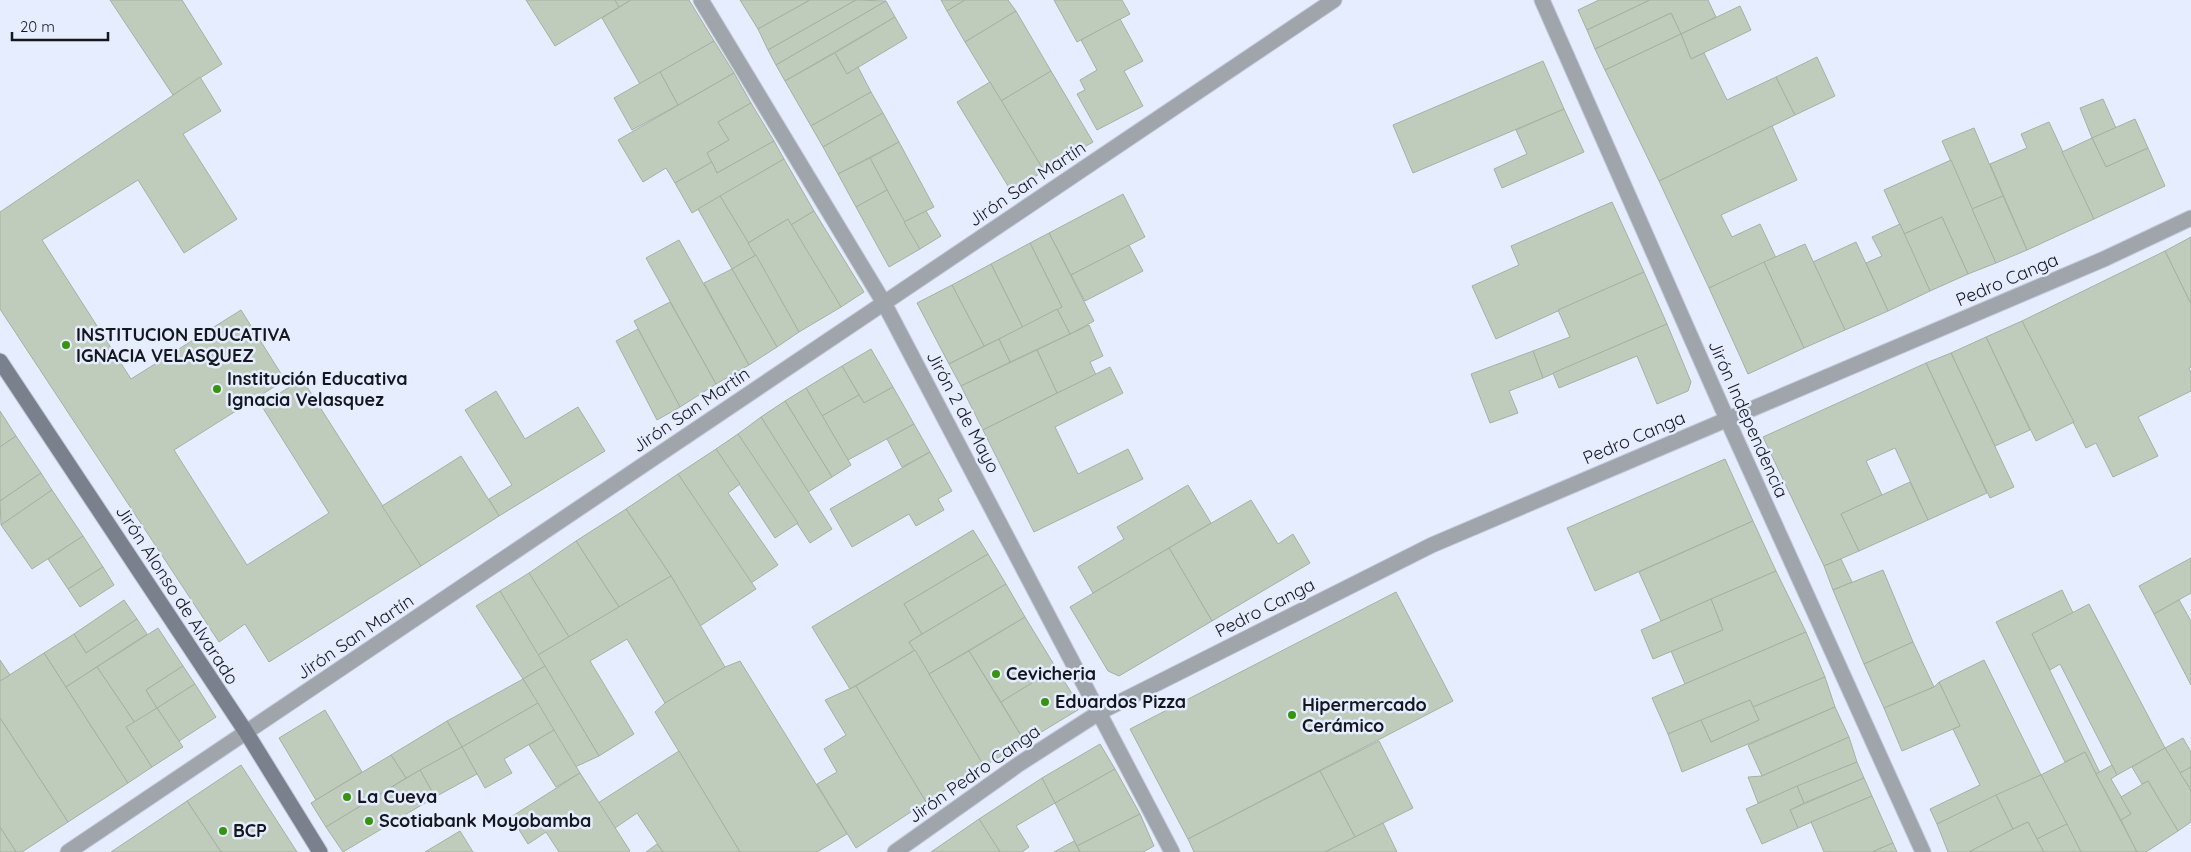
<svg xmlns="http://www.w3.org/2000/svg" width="2191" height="852" font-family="Quicksand,sans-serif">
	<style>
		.building { fill: #bfccbc; stroke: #a5b1a2 }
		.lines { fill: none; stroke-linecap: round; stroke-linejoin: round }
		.minor-casing { stroke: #c4cbdb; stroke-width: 17 }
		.tertiary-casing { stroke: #c4cbdb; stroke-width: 17 }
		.secondary-casing { stroke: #c4cbdb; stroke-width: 17 }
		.minor { stroke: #a0a4ab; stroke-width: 15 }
		.tertiary { stroke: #a0a4ab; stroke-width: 15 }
		.secondary { stroke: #7b818c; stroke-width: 15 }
		.poi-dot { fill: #37940e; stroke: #e5edff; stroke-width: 2 }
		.labels { text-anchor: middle; stroke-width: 5; stroke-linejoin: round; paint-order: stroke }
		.street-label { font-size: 18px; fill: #14171d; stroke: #e5edff }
		.poi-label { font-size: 18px; font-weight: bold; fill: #14171d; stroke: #e5edff; text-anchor: start }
	</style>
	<rect width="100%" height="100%" fill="#e5edff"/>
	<g class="building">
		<path d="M110,0h72l40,64 -49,31z"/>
		<path d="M526,0h89l4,7 -64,39z"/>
		<path d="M615,0h16l-12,7z"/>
		<path d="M631,0h58l25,41 -74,43 -38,-66z"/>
		<path d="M740,0h70l-52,29z"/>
		<path d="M810,0h46l-88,50 -10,-21z"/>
		<path d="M856,0l30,1 -110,64 -8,-15z"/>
		<path d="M941,0h24l-18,11z"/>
		<path d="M965,0h43l8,11 -51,31 -18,-31z"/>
		<path d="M1054,0h68l8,14 -53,28z"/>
		<path d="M1599,0h51l-63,30 -9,-20z"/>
		<path d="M1650,0h58l8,17 -35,17 -10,-21 -76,36 -8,-19z"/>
		<path d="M886,1l9,16 -110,64 -9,-16z"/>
		<path d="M1740,6l11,24 -60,29 -10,-25z"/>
		<path d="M1016,11l35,60 -50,30 -36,-59z"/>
		<path d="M1671,13l10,21 -76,36 -10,-21z"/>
		<path d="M895,17l12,21 -60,36 -12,-21z"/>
		<path d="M1120,19l23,42 -19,10 19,35 -46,24 -20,-36 8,-4 -5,-10 17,-10 -16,-30z"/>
		<path d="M1681,34l10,25 13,-6 23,47 49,-23 19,38 -136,66 -54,-111z"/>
		<path d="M714,41l20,32 -56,32 -18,-33z"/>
		<path d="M835,53l12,21 11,-7 13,25 -60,34 -26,-45z"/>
		<path d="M1817,57l18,39 -40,19 -19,-38z"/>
		<path d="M1543,61l21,48 -151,64 -20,-48z"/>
		<path d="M1051,71l42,71 -49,29 -43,-70z"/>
		<path d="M660,72l18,33 -46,25 -18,-32z"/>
		<path d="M734,73l17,30 -33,19 11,18 -22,13 5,9 -37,21 -9,-15 -23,14 -25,-42z"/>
		<path d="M200,77l21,34 -38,23 54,85 -53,34 -46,-73 -96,60 89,139 110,-69 44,70 -111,70 73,115 82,-52 -68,-108 41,-26 119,187 -152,96 -24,-38 -26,18 -219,-333v-97z"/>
		<path d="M990,82l54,89 -33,20 -54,-89z"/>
		<path d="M871,92l12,21 -60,34 -12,-21z"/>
		<path d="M2103,99l13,29 -24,10 -12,-30z"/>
		<path d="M751,103l23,38 -57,32 -10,-20 22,-13 -11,-18z"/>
		<path d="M1564,109l20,43 -82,36 -8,-19 33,-15 -11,-24z"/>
		<path d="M883,113l16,29 -61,32 -15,-27z"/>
		<path d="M2135,119l13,29 -42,19 -14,-29z"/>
		<path d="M2049,122l45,97 -67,31 -37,-86 37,-16 -6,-14z"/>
		<path d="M1772,126l25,54 -76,35 11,22 28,-13 16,34 -67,30 -50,-107z"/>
		<path d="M1974,128l29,68 -31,13 -30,-68z"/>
		<path d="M2092,138l14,29 42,-19 17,38 -71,33 -32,-67z"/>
		<path d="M774,141l10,18 -92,54 -17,-30 37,-21 5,11z"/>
		<path d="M899,142l35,65 -30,15 -34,-64z"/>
		<path d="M870,158l17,32 -31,17 -18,-33z"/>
		<path d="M784,159l30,52 -23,14 -3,-6 -40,24 -28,-47z"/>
		<path d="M1951,160l45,103 -28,11 -26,-57 -38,17 -20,-44z"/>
		<path d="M887,190l33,59 -31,18 -33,-60z"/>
		<path d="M1123,194l22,43 -74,38 -22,-42z"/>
		<path d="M720,196l36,59 -24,14 -34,-60z"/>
		<path d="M2003,196l24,54 -31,13 -24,-54z"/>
		<path d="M1612,202l32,70 -148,67 -24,-53 47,-21 -8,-19z"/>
		<path d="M814,211l50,81 -23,15 -50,-82z"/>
		<path d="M926,211l15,25 -21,13 -16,-27z"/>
		<path d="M1942,217l26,57 -38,17 -26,-57z"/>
		<path d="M788,219l53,88 -42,25 -51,-89z"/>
		<path d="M1900,224l30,67 -42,20 -22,-48 16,-7 -10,-19z"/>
		<path d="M1049,233l45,88 -24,13 -13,-25 5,-2 -32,-64z"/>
		<path d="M2191,237v67l-26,-53z"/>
		<path d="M679,240l70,125 -33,19 -70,-126z"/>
		<path d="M1856,242l32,69 -43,19 -32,-68z"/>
		<path d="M1030,243l32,64 -39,21 -32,-64z"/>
		<path d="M1805,244l40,86 -41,18 -40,-86z"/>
		<path d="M1129,245l14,26 -58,30 -14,-26z"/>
		<path d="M2165,251l26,53v63l-2,1 2,5v18l-53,26 20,39 -45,21 -17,-34 -10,5 -64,-127z"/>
		<path d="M756,255l43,77 -22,15 -45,-78z"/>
		<path d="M1764,262l40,86 -56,26 -39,-86z"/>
		<path d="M991,264l32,64 -39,18 -32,-61z"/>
		<path d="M732,269l45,78 -28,18 -45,-82z"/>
		<path d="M1644,272l23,52 -124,54 -10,-27 37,-14 -12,-27z"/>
		<path d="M952,285l32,61 -35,18 -32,-61z"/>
		<path d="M670,302l46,82 -36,23 -46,-86z"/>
		<path d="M1057,309l13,25 -60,28 -11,-23z"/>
		<path d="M2022,321l52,101 -38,19 -50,-104z"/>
		<path d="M1667,324l24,58 -3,9 -31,13 -20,-48 -78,32 -6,-15z"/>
		<path d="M1089,325l14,31 -13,6 6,13 -39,18 -20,-43z"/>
		<path d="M638,329l42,78 -23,13 -41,-79z"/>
		<path d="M1986,337l44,93 -35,16 -44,-93z"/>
		<path d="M999,339l11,23 -49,24 -12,-22z"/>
		<path d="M871,349l22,38 -29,16 -22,-37z"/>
		<path d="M1037,350l20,43 -74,37 -22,-44z"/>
		<path d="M1533,351l10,27 -34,13 9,22 -28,10 -19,-49z"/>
		<path d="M1951,353l63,134 -24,11 -64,-135z"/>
		<path d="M1926,363l61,130 -59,27 -33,-72 -29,13 16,34 -41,19 18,37 -35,15 -61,-129z"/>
		<path d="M842,366l17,29 -37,21 -16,-28z"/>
		<path d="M1110,367l13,26 -68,34 23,47 50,-25 15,30 -109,53 -51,-102z"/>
		<path d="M893,387l21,37 -66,36 -26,-44 37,-21 5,8z"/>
		<path d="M806,388l45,77 -19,12 -47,-76z"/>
		<path d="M496,391l29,48 53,-32 27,44 -106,65 -10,-17 23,-14 -47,-75z"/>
		<path d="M785,401l47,76 -24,15 -47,-75z"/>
		<path d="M0,411l16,25 -16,11z"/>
		<path d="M761,417l71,112 -22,14 -72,-109z"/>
		<path d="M914,424l16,28 -28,15 -15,-28z"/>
		<path d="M738,434l60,89 -23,15 -59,-89z"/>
		<path d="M16,436l25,37 -41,28v-54z"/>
		<path d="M716,449l24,35 -12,9 50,72 -27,18 -73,-109z"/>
		<path d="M930,452l22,39 -14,8 6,11 -28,16 -7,-12 -57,33 -22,-38z"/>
		<path d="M461,456l38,60 -78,50 -39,-60z"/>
		<path d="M1725,459l28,62 -158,70 -28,-63z"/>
		<path d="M41,473l11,17 -51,35 -1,-24z"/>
		<path d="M678,474l78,115 -56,37 -29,-50 -45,-67z"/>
		<path d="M1910,482l18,38 -69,31 -18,-37z"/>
		<path d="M1188,485l23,38 -118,70 -15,-26 46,-28 -7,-12z"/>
		<path d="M52,490l31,46 -51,33 -31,-44z"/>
		<path d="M1251,500l27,44 15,-10 17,29 -98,58 -43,-73z"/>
		<path d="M626,509l45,67 -52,31 -43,-66z"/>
		<path d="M1753,521l23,50 -115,50 -22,-49z"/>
		<path d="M973,530l15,24 -84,50 18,30 -13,8 6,8 -65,39 -38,-62z"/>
		<path d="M83,536l20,31 -35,22 -20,-30z"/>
		<path d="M576,541l43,66 -50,30 -40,-64z"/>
		<path d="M1169,548l43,73 -93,55 -11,-5 -38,-64z"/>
		<path d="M988,554l18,30 -84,50 -18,-30z"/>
		<path d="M2191,558v35l-37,21 -15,-28z"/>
		<path d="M1841,559l11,23 -19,8 -9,-24z"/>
		<path d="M103,567l11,18 -34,22 -12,-18z"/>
		<path d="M1883,570l30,72 -49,22 -31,-74z"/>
		<path d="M1776,571l30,61 -121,52 -14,-33 52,-21 -12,-31z"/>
		<path d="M529,573l40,64 -31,18 -38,-64z"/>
		<path d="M671,576l54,91 -60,36 -38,-64 -37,22 44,73 -35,22 -61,-101z"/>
		<path d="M1006,584l19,33 -96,57 -20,-32z"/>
		<path d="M2062,590l11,23 -41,21 68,139 -4,1 -11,-22 -20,10 -69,-140z"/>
		<path d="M500,591l45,75 -22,13 -47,-73z"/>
		<path d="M1396,592l57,109 -265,138 -58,-110z"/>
		<path d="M1711,599l12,31 -70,29 -12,-29z"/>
		<path d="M124,600l13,19 -51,34 -12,-19z"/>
		<path d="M2179,600l12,21v64l-37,-71z"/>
		<path d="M2089,604l76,144 -48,27 -57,-111 -10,6 -18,-36z"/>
		<path d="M1025,617l31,51 -55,34 -32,-51z"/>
		<path d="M137,619l10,15 -81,53 -22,-34 30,-19 12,19z"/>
		<path d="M158,628l25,38 -37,24 11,18 -22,15 -38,-56z"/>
		<path d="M1806,632l19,45 -72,30 -3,-7 -82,34 -16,-36z"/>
		<path d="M1913,642l21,45 -50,21 -20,-44z"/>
		<path d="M915,650l69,116 -58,36 -70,-116z"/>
		<path d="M969,651l56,91 -41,24 -55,-92z"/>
		<path d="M44,653l84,130 -60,39 -68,-104v-37z"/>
		<path d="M0,660l10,15 -10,6z"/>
		<path d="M1984,660l57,115 -104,49 -7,-15 50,-24 -27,-56 7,-3 -21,-44z"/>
		<path d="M740,661l107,173 -30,18h-77l-85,-140 10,-9 60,-36z"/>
		<path d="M183,666l12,18 -38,24 -11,-18z"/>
		<path d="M545,666l54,90 -24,11 -52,-88z"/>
		<path d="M97,667l38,56 -9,4 26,40 -24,16 -62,-96z"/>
		<path d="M1056,668l25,40 -56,34 -24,-40z"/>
		<path d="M1825,677l10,30 -153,65 -14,-38 33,-14 10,22 48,-22 -6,-13z"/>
		<path d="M523,679l15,24 -76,44 -15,-26z"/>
		<path d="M1939,682l21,44 -58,25 -18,-43 50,-21z"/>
		<path d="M195,684l21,33 -37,24 -22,-33z"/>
		<path d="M856,686l70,116 -70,46 -39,-64 20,-12 -13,-23 22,-14 -21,-35z"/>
		<path d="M1750,700l9,20 -48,22 -10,-22z"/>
		<path d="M538,703l16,27 -50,29 8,14 -27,15 -23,-41z"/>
		<path d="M1835,707l14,30 -87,39 -14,-31z"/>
		<path d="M157,708l26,39 -31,20 -26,-40z"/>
		<path d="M325,710l37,62 -46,28 -37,-62z"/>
		<path d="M0,718l68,104 -46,30h-6l-16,-25z"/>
		<path d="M447,721l15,26 -56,31 -15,-23z"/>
		<path d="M554,730l26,43 -24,14 -27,-42z"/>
		<path d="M1849,737l8,25 -99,41 -10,-26 14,-1z"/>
		<path d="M2183,738l8,14v15l-11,6 -15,-25z"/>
		<path d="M1379,741l34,67 -58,29 -35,-66z"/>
		<path d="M1100,744l15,25 -60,34 -13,-25z"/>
		<path d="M462,747l15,27 -42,23 -15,-27z"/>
		<path d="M2165,748l26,42v32l-13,9 -30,-50 -6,3 -10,-17z"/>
		<path d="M679,751l61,101h-77l-26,-39 -22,15 -17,-25z"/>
		<path d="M2085,752l11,22 41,78h-56l-40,-77z"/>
		<path d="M391,755l15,23 -80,49 -15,-24z"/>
		<path d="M1857,762l7,16 -60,25 -7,-17z"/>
		<path d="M241,765l56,87h-76l-34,-51z"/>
		<path d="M2112,765l5,10 -6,4 20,35 -10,6 -25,-46z"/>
		<path d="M2191,767v23l-11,-17z"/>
		<path d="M1115,769l25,45 -63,32 -22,-43z"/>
		<path d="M420,770l15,27 -92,55 -17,-25z"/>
		<path d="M1320,771l35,66 -30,15h-131l-6,-13z"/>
		<path d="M580,773l50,78 -2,1h-69l-13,-20 -18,12 -17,-27z"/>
		<path d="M2041,775l26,49 -30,15 -9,-17 -15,7 -17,-34z"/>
		<path d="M1042,778l13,25 -39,23 13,21 -7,5h-22l-21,-33z"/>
		<path d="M1864,778l8,18 -74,32 -8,-18z"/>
		<path d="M2148,781l30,50 -32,21h-9l-16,-32 10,-6 -10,-17z"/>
		<path d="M1797,786l7,17 -14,7 8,18 -36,16 -16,-35z"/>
		<path d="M1996,795l17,34 -44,23h-21l-11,-28z"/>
		<path d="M1872,796l21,47 -21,9h-48l-13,-30z"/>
		<path d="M187,801l34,51h-110z"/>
		<path d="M1140,814l14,32 -11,6h-63l-3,-6z"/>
		<path d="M979,819l21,33h-69z"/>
		<path d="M2028,822l16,30h-75l44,-23z"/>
		<path d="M1383,823l14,29h-72z"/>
		<path d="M2067,824l14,28h-37l-7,-13z"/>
		<path d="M0,827l16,25h-16z"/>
		<path d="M460,831l13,21h-48z"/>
		<path d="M1074,841l6,11h-26z"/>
		<path d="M1893,843l4,9h-25z"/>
		<path d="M657,844l6,8h-17z"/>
	</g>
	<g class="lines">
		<g class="minor-casing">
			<g id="minor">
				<path d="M1542,0l185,419 196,433"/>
				<path d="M884,303l450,-303"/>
				<path d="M1100,712l332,-167 672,-286 87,-41"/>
			</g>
		</g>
		<g class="tertiary-casing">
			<g id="tertiary">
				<path d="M701,0l183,303 288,549"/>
				<path d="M68,852l816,-549"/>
				<path d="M895,852l124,-88 81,-52"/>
			</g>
		</g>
		<g class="secondary-casing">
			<path id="secondary" d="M0,361l246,371 74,120"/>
		</g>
		<use href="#minor" class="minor"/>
		<use href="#tertiary" class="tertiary"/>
		<use href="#secondary" class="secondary"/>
	</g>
	<g class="poi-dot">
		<circle cx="66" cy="345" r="5"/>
		<circle cx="217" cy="389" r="5"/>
		<circle cx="996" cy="674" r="5"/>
		<circle cx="1045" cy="702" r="5"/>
		<circle cx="1292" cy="715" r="5"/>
		<circle cx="347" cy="797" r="5"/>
		<circle cx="369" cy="821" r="5"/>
		<circle cx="223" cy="831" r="5"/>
	</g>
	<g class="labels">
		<g class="street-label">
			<text transform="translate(1027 184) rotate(-34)" y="6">Jirón San Martín</text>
			<text transform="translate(2007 280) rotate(-23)" y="6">Pedro Canga</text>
			<text transform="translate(691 410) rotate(-34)" y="6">Jirón San Martín</text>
			<text transform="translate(963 412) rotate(62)" y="6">Jirón 2 de Mayo</text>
			<text transform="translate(1748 419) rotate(66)" y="6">Jirón Independencia</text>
			<text transform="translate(1634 438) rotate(-23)" y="6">Pedro Canga</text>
			<text transform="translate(177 595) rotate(57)" y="6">Jirón Alonso de Alvarado</text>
			<text transform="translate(1265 608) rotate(-27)" y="6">Pedro Canga</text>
			<text transform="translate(355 637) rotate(-34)" y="6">Jirón San Martín</text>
			<text transform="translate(974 774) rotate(-35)" y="6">Jirón Pedro Canga</text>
		</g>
		<g class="poi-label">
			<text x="76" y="341">INSTITUCION EDUCATIVA<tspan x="76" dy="21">IGNACIA VELASQUEZ</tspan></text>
			<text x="227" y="385">Institución Educativa<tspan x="227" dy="21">Ignacia Velasquez</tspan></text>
			<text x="1006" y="680">Cevicheria</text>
			<text x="1055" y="708">Eduardos Pizza</text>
			<text x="1302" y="711">Hipermercado<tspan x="1302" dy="21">Cerámico</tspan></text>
			<text x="357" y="803">La Cueva</text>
			<text x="379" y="827">Scotiabank Moyobamba</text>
			<text x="233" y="837">BCP</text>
		</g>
	</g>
	<path d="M12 32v8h96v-8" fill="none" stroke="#14171d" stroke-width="2.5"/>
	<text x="20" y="32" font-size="15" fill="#14171d" stroke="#e5edff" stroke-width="4" paint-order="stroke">20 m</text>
</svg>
